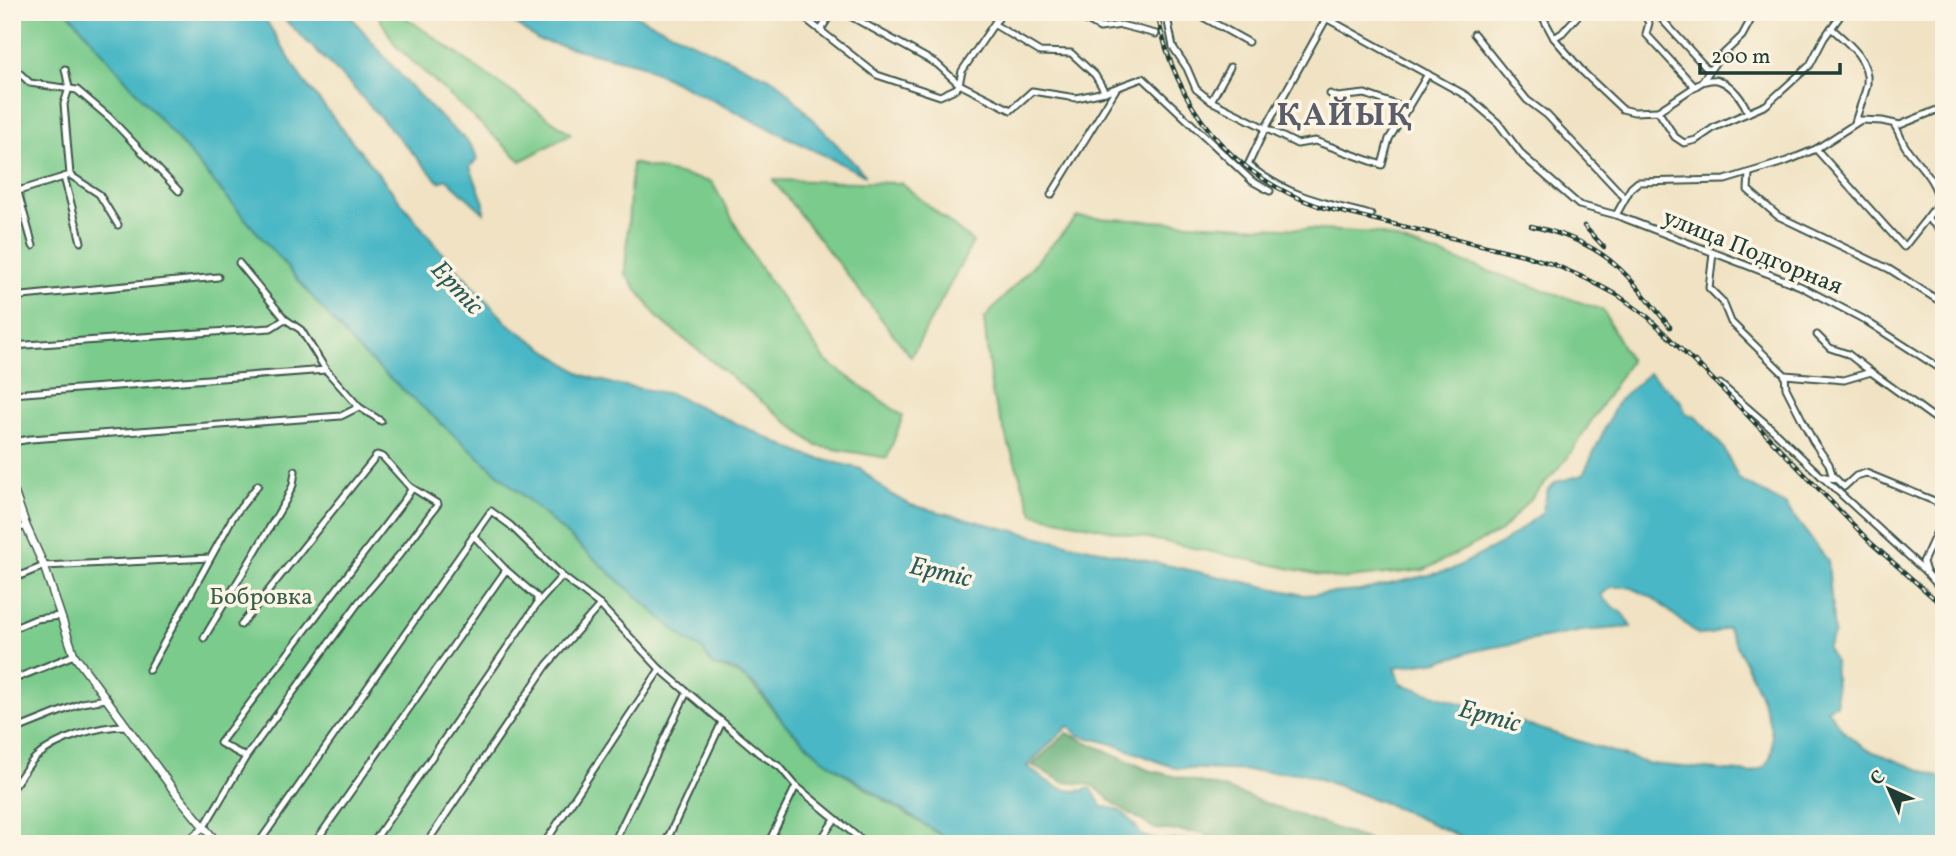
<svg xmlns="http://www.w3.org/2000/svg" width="1956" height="856" font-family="Vollkorn,serif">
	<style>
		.green { fill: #7acb8c; stroke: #4c8460; stroke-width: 2 }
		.forest { fill: #63af78; stroke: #417656; stroke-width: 2 }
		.water { fill: #49b7c5; stroke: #347a7c; stroke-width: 2; fill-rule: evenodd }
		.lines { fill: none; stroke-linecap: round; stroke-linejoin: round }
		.stream { stroke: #49b7c5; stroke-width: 2 }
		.street-casing { stroke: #3e5649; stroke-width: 9 }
		.secondary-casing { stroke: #3e5649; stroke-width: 10 }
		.street { stroke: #fff; stroke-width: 5 }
		.secondary { stroke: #fff; stroke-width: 7 }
		.rail-casing { stroke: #1f3d34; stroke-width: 4.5 }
		.rail { stroke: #fcf5e5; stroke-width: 2; stroke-dasharray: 5; stroke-linecap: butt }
		.labels { text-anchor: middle; stroke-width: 7; stroke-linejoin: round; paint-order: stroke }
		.street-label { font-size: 24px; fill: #1f3d34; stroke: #fcf5e5 }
		.park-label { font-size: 24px; fill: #36604a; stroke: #fcf5e5 }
		.water-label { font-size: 26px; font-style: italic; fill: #2a5c58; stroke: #fcf5e5 }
		.district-label { font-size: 32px; font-weight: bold; letter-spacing: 2px; fill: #5a5e6a; stroke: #fcf5e5 }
	</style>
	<rect width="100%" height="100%" fill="#fcf5e5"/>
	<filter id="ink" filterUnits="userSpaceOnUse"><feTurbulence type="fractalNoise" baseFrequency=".0143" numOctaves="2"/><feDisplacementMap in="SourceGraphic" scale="14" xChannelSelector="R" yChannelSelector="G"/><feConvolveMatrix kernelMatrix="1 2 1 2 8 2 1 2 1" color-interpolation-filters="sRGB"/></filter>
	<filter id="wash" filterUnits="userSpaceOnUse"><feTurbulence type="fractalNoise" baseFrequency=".00686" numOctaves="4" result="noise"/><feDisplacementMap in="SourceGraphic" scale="28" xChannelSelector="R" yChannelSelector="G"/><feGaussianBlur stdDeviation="1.57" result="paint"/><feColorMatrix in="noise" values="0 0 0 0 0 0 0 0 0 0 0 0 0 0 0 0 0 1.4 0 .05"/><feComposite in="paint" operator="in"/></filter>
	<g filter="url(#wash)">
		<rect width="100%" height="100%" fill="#f0e2c3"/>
		<g class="green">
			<path d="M12,12h56l289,337 329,291 17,10 10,16c41,7 47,32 73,59 45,48 108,80 163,115l2,4h-939z"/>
			<path d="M376,12h22l173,122 -50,27 -125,-115z"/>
			<path d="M632,163l80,19 43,78 71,101 77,55 -16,42 -70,-12 -159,-128 -33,-45z"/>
			<path d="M773,180l128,3 72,59 -62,115z"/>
			<path d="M1077,217l300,16 226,77 27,51 -64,99 -65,71 -77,39 -85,9 -306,-65 -41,-118 -8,-77z"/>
		</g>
		<path class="forest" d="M1067,733l81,37 76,18 155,56h-170l-5,-11 -49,-4 -42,-26 -20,-18 -30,-3 -31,-17z"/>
		<g class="water">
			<path d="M68,12h193l41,67 135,168 70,76 76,52 30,9 59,10 133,61 56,14 27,24 23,12 128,32 265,58 55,-4 92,-21 50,-26 41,-31 6,-24 8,-7 27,-7 35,-74 31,-28 32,28 5,13 9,2 28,31 16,32 46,26 43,56 6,72 -7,15 7,13 3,43 -10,5 17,23 22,17 78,30v65h-467l-92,-41 -82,-30 -128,-5 -62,-24 -35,-9 -10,-9 -41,40c19,16 38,31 64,22l11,19c22,0 29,13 40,29l15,4 47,-1 -3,5h-246l-132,-85 -38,-35 -28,-37 -25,-18 -19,-3 -10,-16 -17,-10 -329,-291zM1612,587h18l23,11 46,37 12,-1 16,-7c13,27 63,111 39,138 -3,4 -11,6 -15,8l-101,-9 -249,-80 -6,-17 45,-6 34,-10 108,-20 49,-4c-8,-19 -18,-17 -30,-32z"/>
			<path d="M277,12h70c33,39 65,80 103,114 11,10 24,18 27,33l-7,8 14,36v10l-37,-34 -8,3 -89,-98z"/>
			<path d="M493,12h135l150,70 88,94 -227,-112 -101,-24 -24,-17z"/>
		</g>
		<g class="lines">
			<path class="stream" d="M1458,12v1"/>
		</g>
	</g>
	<g filter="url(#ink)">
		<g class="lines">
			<g class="street-casing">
				<g id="street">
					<path d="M797,12l80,63 63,21 17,-8 2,-4 52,26 21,-19 44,7 29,-6 38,-14 109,103 18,10"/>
					<path d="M843,12l94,52 22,20"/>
					<path d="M986,12l12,7"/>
					<path d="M1071,12l29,16 21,-3 35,9"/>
					<path d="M1166,12l7,35 14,21 9,21 15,12 86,43 18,-3 67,24 7,-26 39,-65"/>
					<path d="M1194,12l54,30"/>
					<path d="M1315,12l152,84 31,27 25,33 56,49 37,10 184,71 63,33 81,52"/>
					<path d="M1330,12l-65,117 -17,36c39,31 75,38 123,50"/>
					<path d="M1540,12l14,26 29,34 39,37 12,3 24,-1 17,26 9,6 12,-3 19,-13 51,-22 44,-40 14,-27 19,-26"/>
					<path d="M1643,12l6,11 -3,11 48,52"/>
					<path d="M1647,17l6,-4 4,1 52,57"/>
					<path d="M995,25l45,27 31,1 24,22 10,17"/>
					<path d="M1831,28c16,14 39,31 36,56 -2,12 -9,26 -12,39"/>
					<path d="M820,31l12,-19"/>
					<path d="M1474,34l53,66 20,15 78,83"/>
					<path d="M1554,38l8,-5 19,-21"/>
					<path d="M12,66l18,17 47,7 33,28 69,73"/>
					<path d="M65,69l4,19 -5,16 6,71 29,19 19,31"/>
					<path d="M1702,82c5,-1 12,-4 18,-1 12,4 24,20 28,32"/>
					<path d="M959,84l3,-13 40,-59"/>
					<path d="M1330,94l8,3 27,-3 43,15"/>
					<path d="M1211,101l19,-34"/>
					<path d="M1658,111l44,-29 15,-22 25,-24 13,-24"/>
					<path d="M1895,126c4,6 6,13 10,20 12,18 31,33 34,56l-12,16"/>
					<path d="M1816,149l88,98 23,-29 17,15"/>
					<path d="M12,171l21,75"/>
					<path d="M1749,173l-1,17 30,26 111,53 55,35"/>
					<path d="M64,177l17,65"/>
					<path d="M12,193l55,-17"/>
					<path d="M1051,195l65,-106"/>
					<path d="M1616,215l15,-27 7,-6 87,-2 62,-19 29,-12 45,-29 21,1 18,4 44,-18"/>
					<path d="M1713,253l-4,35 14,14 8,20 54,53 1,13 27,53 16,23 3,11 12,12 12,-11 10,-3 78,32"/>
					<path d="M239,263l46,56"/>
					<path d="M12,297l206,-20"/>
					<path d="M1817,335l13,13 18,6 23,18"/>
					<path d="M12,346l259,-18 14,-9 16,11 25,40 33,37 -18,9 -310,23 -19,3"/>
					<path d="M1785,375l59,5 27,-8 73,53"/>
					<path d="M1720,384l53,46 48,46"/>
					<path d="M12,394l314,-24"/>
					<path d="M359,407l22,14"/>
					<path d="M1835,479l-14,-3 105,96"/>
					<path d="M1944,516l-21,46 3,10 18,20"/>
					<path d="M12,531l14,-5"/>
					<path d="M473,535l33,35 31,27v7"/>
					<path d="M12,579l32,-13 166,-8"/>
					<path d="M12,629l24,-10 24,-3"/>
					<path d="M204,638l82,-138 7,-15 2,-14"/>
					<path d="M660,669l100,85 20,13 16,19 70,58"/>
					<path d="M149,670l84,-153 25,-32"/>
					<path d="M12,680l62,-25"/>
					<path d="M12,731l70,-28 24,-4"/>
					<path d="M246,757l-26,-14 185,-244 6,-9 -2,-4"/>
					<path d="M12,788c9,-10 15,-23 24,-31 22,-19 61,-31 90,-31"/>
					<path d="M184,844l20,-17 42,-70 113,-155 42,-49 37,-49 -29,-18 -26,-29 -6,-2 -136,170"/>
					<path d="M258,844l233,-333 19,14 52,51 38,29 60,64 -116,175"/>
					<path d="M314,844l192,-274"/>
					<path d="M372,844l165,-240 25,-28"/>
					<path d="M426,844l121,-179 53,-60"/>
					<path d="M613,844l74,-152"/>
					<path d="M665,844l57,-122"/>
					<path d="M768,844l28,-58"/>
					<path d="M818,844l17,-25"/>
				</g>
			</g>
			<g class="secondary-casing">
				<path id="secondary" d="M12,486l14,40 18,40 30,89 101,137 43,52"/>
			</g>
			<use href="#street" class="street"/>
			<use href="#secondary" class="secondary"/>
			<g class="rail-casing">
				<g id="rail">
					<path d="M1157,12c18,95 73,163 164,195l203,48 31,10 32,14 32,17 29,21 52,51"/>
					<path d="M1531,226c75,17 93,44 139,101"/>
					<path d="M1584,226l20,21"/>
					<path d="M1695,361l176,182 73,64"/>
				</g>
			</g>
			<use href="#rail" class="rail"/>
		</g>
	</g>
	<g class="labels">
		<g class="street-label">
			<text transform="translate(1753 251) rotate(22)" y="8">улица Подгорная</text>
		</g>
		<g class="park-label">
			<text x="261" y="604">Бобровка</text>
		</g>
		<g class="water-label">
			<text transform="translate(458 287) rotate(47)" y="9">Ертіс</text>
			<text transform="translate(941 571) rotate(13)" y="9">Ертіс</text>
			<text transform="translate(1490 715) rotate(15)" y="9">Ертіс</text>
		</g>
		<g class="district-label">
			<text x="1345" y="125">ҚАЙЫҚ</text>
		</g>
	</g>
	<rect width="1956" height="856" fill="none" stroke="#fcf5e5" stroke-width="42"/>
	<g transform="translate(1889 789) rotate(315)" stroke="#fcf5e5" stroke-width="5" paint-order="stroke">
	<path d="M0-5L12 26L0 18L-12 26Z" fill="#1f3d34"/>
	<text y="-10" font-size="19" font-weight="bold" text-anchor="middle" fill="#1f3d34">С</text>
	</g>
	<path d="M1700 63v10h140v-10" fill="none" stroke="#1f3d34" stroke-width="3.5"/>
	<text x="1711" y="63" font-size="21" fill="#1f3d34" stroke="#fcf5e5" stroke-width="5" paint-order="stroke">200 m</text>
</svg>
